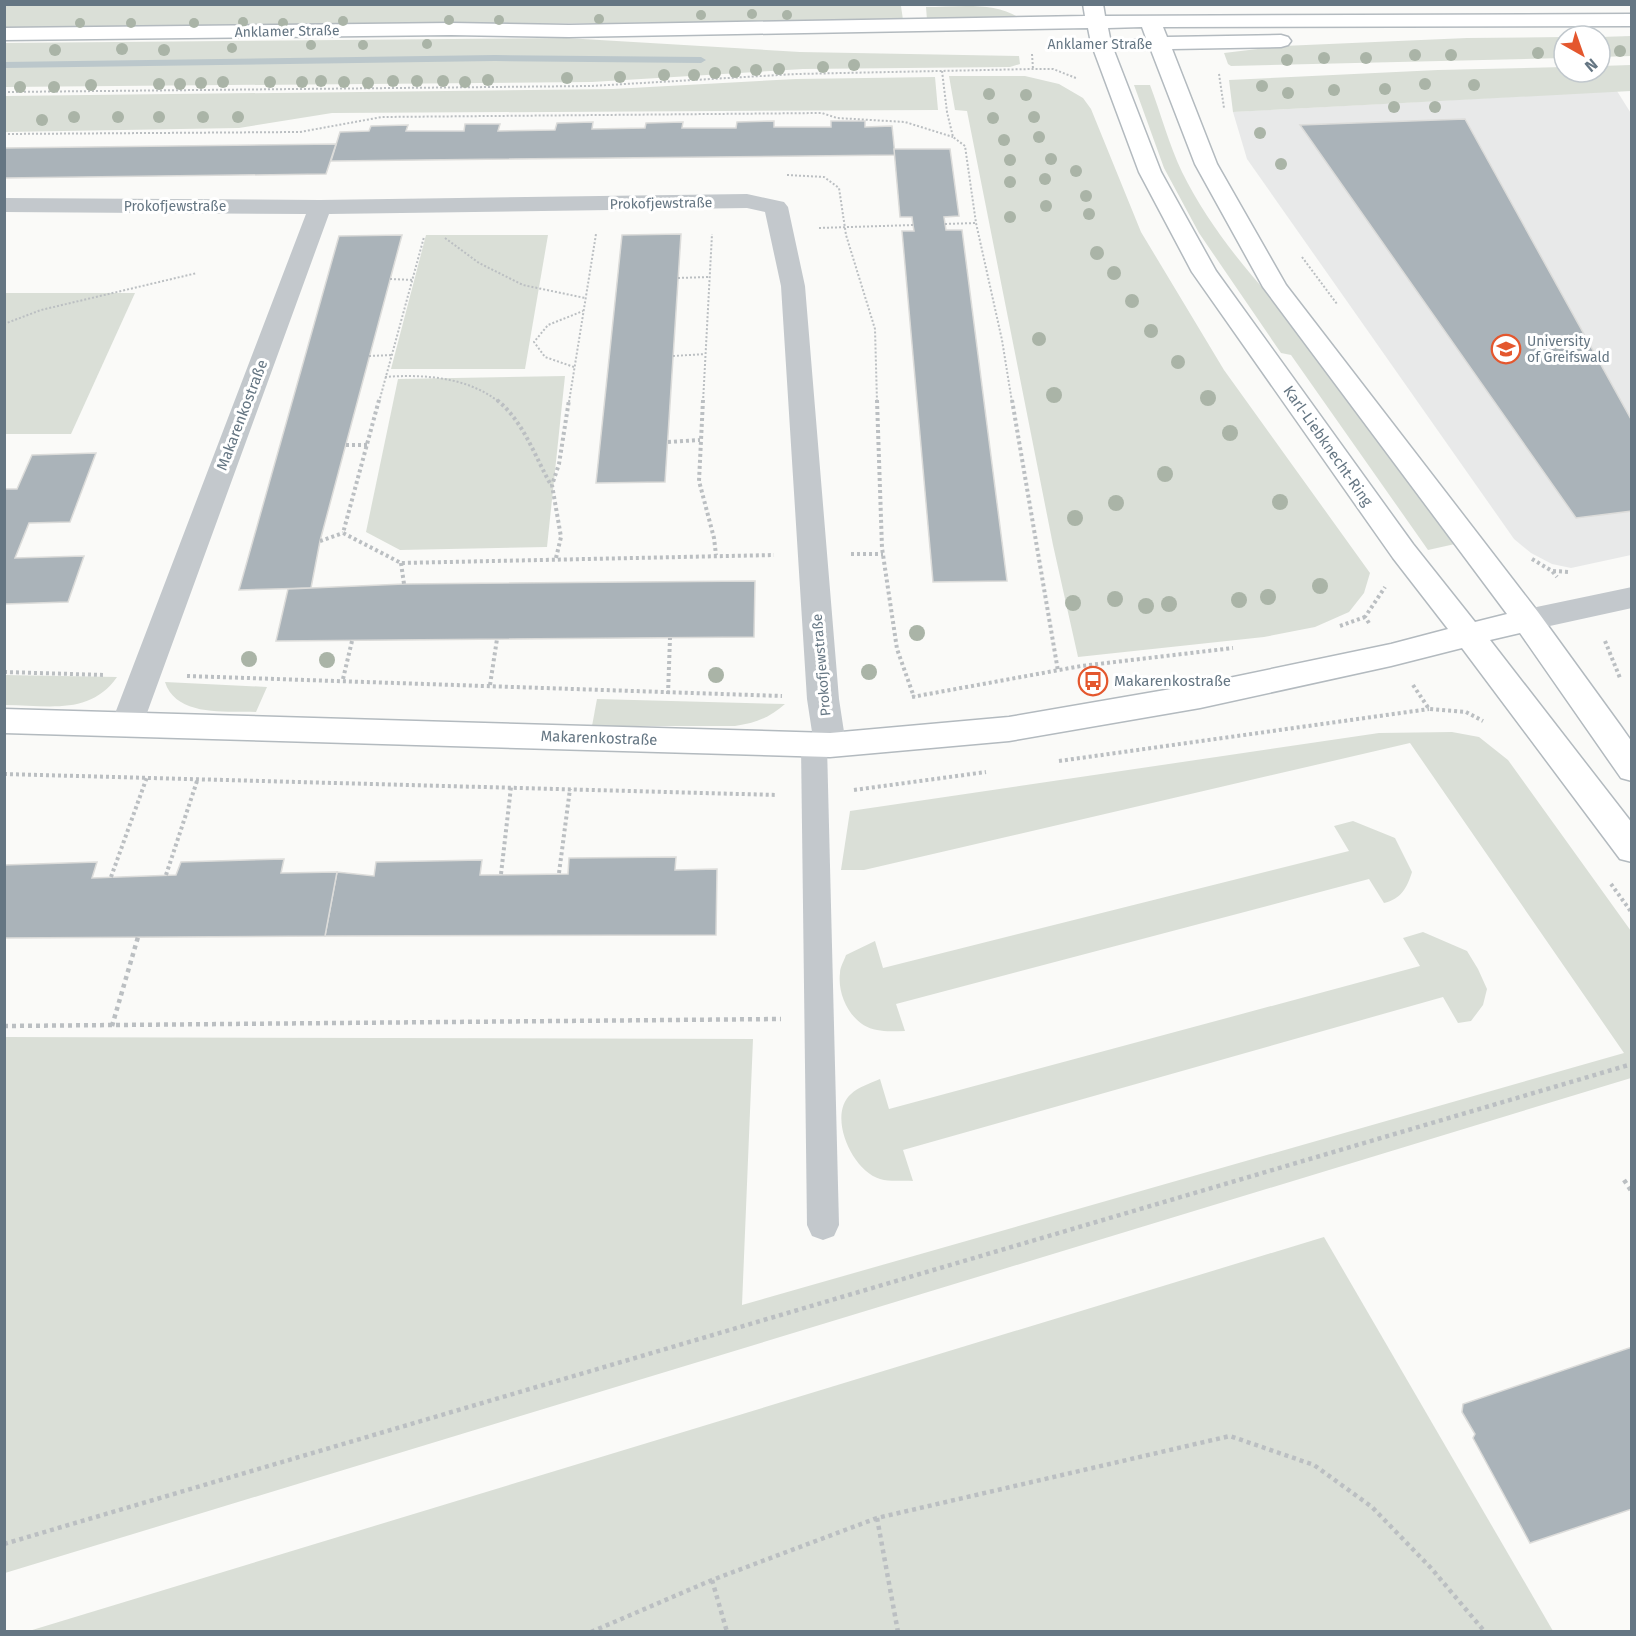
<svg xmlns="http://www.w3.org/2000/svg" width="1636" height="1636" font-family="'Fira Sans',sans-serif">
	<style>
		.built { fill: #e8e9e9 }
		.green { fill: #dadfd7 }
		.lines { fill: none; stroke-linecap: round; stroke-linejoin: round }
		.stream { fill: #bbc7cb; fill-rule: evenodd }
		.building { fill: #aab3b9; stroke: #dcdcda; stroke-width: 1.5 }
		.secondary-casing { stroke: #b3babf; stroke-width: 3 }
		.path-far2 { stroke: #bbbfc2; stroke-width: 2; stroke-dasharray: 2 2; stroke-linecap: butt }
		.path-far1 { stroke: #bbbfc2; stroke-width: 4; stroke-dasharray: 3 3; stroke-linecap: butt }
		.path { stroke: #bbbfc2; stroke-width: 4.5; stroke-dasharray: 4 4; stroke-linecap: butt }
		.lane { fill: #c3c8cc; fill-rule: evenodd }
		.street { fill: #c3c8cc; fill-rule: evenodd }
		.secondary { fill: #fff; fill-rule: evenodd }
		.tree { fill: #aab4a7 }
		.labels { text-anchor: middle; stroke-width: 6; stroke-linejoin: round; paint-order: stroke }
		.far-street-label { font-size: 14px; fill: #657683; stroke: #fff }
		.far-poi-label { font-size: 14px; fill: #657683; stroke: #fff; text-anchor: start }
		.street-label { font-size: 15px; fill: #657683; stroke: #fff }
		.poi-label { font-size: 15px; fill: #657683; stroke: #fff; text-anchor: start }
	</style>
	<rect width="100%" height="100%" fill="#fafaf8"/>
	<path class="built" d="M1617,91l15,24 -1,440 -60,13 -19,-4 -21,-11 -17,-14 -267,-380 -14,-47z"/>
	<g class="green">
		<path d="M827,4l74,2 2,14 -898,9 -1,-24z"/>
		<path d="M926,7c29,0 66,-6 92,10l-91,3z"/>
		<path d="M1631,36v20l-31,1v-20z"/>
		<path d="M1564,37v21l-333,8 -3,-2 -4,-11 59,-7 184,-8z"/>
		<path d="M566,38l234,14 219,4 1,8 -10,3 -207,2 -211,13 -587,5v-44z"/>
		<path d="M1631,65v26l-398,21 -4,-32 209,-10 126,-3v5h36v-6z"/>
		<path d="M949,76h76l34,8 24,14 8,11 50,123 83,138 146,203 -6,20 -15,19 -34,15 -51,10 -186,20 -25,-112 -86,-434 -12,-1z"/>
		<path d="M935,77l3,33 -606,3 -93,15 -234,4v-36l608,-7 183,-10z"/>
		<path d="M1134,85h16c11,29 19,60 32,87 25,50 59,93 97,134l176,238 -27,6 -137,-195 -10,-2 -82,-120 -35,-65z"/>
		<path d="M426,235h122l-23,134h-134z"/>
		<path d="M5,293h130l-64,141h-66z"/>
		<path d="M565,376l-18,171 -147,3 -34,-18 32,-153z"/>
		<path d="M5,675l112,2c-27,39 -70,28 -112,28z"/>
		<path d="M165,682l102,5 -11,25c-30,-1 -80,5 -91,-30z"/>
		<path d="M597,699l188,5c-16,14 -30,19 -50,22h-143z"/>
		<path d="M1452,732l27,5 29,23 123,171v147l-1626,495v-536l748,2 -11,266 882,-252 -214,-310 -546,127h-23l9,-59 529,-78z"/>
		<path d="M1353,821l42,17 17,34c-5,16 -11,27 -28,31l-15,-24 -473,125 9,27c-9,0 -19,1 -28,-1 -25,-4 -40,-34 -37,-57 0,-6 4,-12 6,-18l29,-14 8,27 466,-117 -15,-25z"/>
		<path d="M1423,932l44,19 11,18 9,20 -4,16 -12,16 -13,2 -15,-26 -540,153 10,31c-10,-1 -23,1 -33,-2 -28,-8 -53,-64 -29,-85 7,-7 20,-11 29,-15l9,30 531,-143 -17,-28z"/>
		<path d="M1324,1237l229,394h-1524z"/>
	</g>
	<g class="lines">
		<path class="stream" d="M495,55l206,2 5,3 -5,3 -206,-2 -491,7v-6z"/>
	</g>
	<g class="building">
		<path d="M1465,119l167,302v90l-56,7 -276,-393z"/>
		<path d="M774,121v6h57v-6h34v6l27,-1 3,29 -564,6 9,-29 29,-1 2,-5 37,-1 -2,6h58l1,-7h35l-2,7 57,-1 2,-7 36,-1 -1,7 53,-1 1,-5 37,-1 -1,6h54l1,-6z"/>
		<path d="M336,144l-10,30 -322,4v-30z"/>
		<path d="M894,149h56l9,67 -15,1 2,13h16l45,351 -74,1 -31,-351h12l-1,-6 -1,-8h-12z"/>
		<path d="M681,234l-16,248 -69,1 26,-248z"/>
		<path d="M402,235l-82,306 -9,47 -72,2 100,-354z"/>
		<path d="M96,453l-26,69 -41,1 -14,35 69,-2 -16,46 -64,2v-115h13l15,-34z"/>
		<path d="M755,581l-1,56 -478,4 12,-52 116,-5z"/>
		<path d="M676,857l-1,13 42,-1 -1,66 -391,1 12,-64 37,4 2,-14 106,-2 -2,15 88,-1 1,-16z"/>
		<path d="M284,859l-3,14 56,-1 -12,64 -321,2v-73l93,-3 -5,16 84,-3 5,-13z"/>
		<path d="M1632,1347v162l-102,34 -57,-105 2,-4 -13,-22 1,-8z"/>
	</g>
	<g class="lines">
		<g class="secondary-casing">
			<path id="secondary" d="M1083,4h20l2,12 527,-2v12l-469,1 4,10 114,-2 7,2 3,4 -3,4 -7,2 -109,2 45,115 69,121 252,327 82,113 12,17v39l-11,-3 -101,-145 -30,7 142,183v39l-12,-3 -158,-211 -71,18 -191,42 -191,33 -179,16 -826,-24v-24l826,24 179,-16 191,-33 191,-40 57,-15 -55,-71 -201,-286 -53,-100 -48,-129 -3,-15 -519,9 -118,-2 -447,5v-12l447,-5 118,2 516,-9zM1142,27l4,11 -13,2 -3,4 3,4 18,2 44,114 68,123 244,327 -32,8 -62,-78 -197,-273 -55,-99 -50,-129 -3,-15z"/>
		</g>
		<g class="path-far2">
			<path d="M1032,54l1,15"/>
			<path d="M942,71l5,41 6,25 12,9 11,77 26,117 10,62"/>
			<path d="M1219,74l5,34"/>
			<path d="M4,92l587,-6 205,-12 237,-5h20l23,9"/>
			<path d="M4,134l296,-2 82,-15 440,-4 15,5 68,4 48,15"/>
			<path d="M787,175l37,2 15,11 7,47 29,94 2,73"/>
			<path d="M945,224l31,-1"/>
			<path d="M819,228l94,-3"/>
			<path d="M445,238l34,25 44,22 62,13"/>
			<path d="M1302,257l35,47"/>
			<path d="M678,278l31,-1"/>
			<path d="M390,279l23,1"/>
			<path d="M4,324l37,-14 156,-37"/>
			<path d="M369,356l23,-1"/>
			<path d="M673,356l32,-2"/>
			<path d="M574,367l-29,-10 -11,-15 14,-17 35,-14"/>
			<path d="M385,377c38,-3 83,0 114,25"/>
			<path d="M379,402l45,-165"/>
			<path d="M569,402l27,-168"/>
			<path d="M703,402l9,-168"/>
		</g>
		<g class="path-far1">
			<path d="M379,400l-36,133 58,30 373,-8"/>
			<path d="M497,400c27,22 37,55 54,85"/>
			<path d="M703,400l-4,81 15,57 2,17"/>
			<path d="M877,400l5,148 15,101 17,48"/>
			<path d="M1012,400l46,271"/>
			<path d="M668,442l32,-2"/>
			<path d="M346,445h21"/>
			<path d="M320,541l23,-8"/>
			<path d="M851,554h32"/>
			<path d="M556,558l5,-21 -9,-52 7,-21 10,-64"/>
			<path d="M1532,559l20,12 5,6"/>
			<path d="M401,563l3,21"/>
			<path d="M1553,571l17,1"/>
			<path d="M1369,623l-4,-6 20,-30"/>
			<path d="M1340,626l25,-9"/>
			<path d="M1605,641l15,37"/>
			<path d="M4,672l101,3"/>
			<path d="M187,676l595,20"/>
			<path d="M343,679l9,-38"/>
			<path d="M490,685l7,-46"/>
			<path d="M1413,685l16,24 37,3 17,9"/>
			<path d="M668,694l2,-56"/>
			<path d="M912,697l169,-31 152,-18"/>
			<path d="M1059,761l370,-52"/>
			<path d="M4,774l773,21"/>
			<path d="M854,790l132,-18"/>
			<path d="M559,873l11,-84"/>
			<path d="M501,874l10,-87"/>
			<path d="M166,875l32,-97"/>
			<path d="M111,877l36,-100"/>
			<path d="M1611,884l21,29"/>
		</g>
		<g class="path">
			<path d="M4,1026l777,-7"/>
			<path d="M112,1026l26,-89"/>
			<path d="M1624,1180l8,12"/>
			<path d="M877,1518l21,114"/>
			<path d="M4,1544l1628,-480"/>
			<path d="M712,1580l15,52"/>
			<path d="M591,1632l121,-52 165,-62 353,-82 84,29 58,42 59,61 54,64"/>
		</g>
		<path class="lane" d="M814,736l9,3 4,7 12,479 -5,11 -11,4 -11,-4 -5,-11 -6,-479 4,-7z"/>
		<g class="street">
			<path d="M747,194l37,8 4,5 17,79 34,413 7,46 -5,9 -11,3 -11,-3 -5,-9 -7,-46 -26,-413 -16,-74 -18,-4 -418,6 -186,510 -5,8 -11,4 -11,-4 -5,-8 195,-510 -302,-2v-14l316,2z"/>
			<path d="M1632,587v21l-105,23 -11,-3 -4,-8 4,-8 11,-3z"/>
		</g>
		<use href="#secondary" class="secondary"/>
	</g>
	<g class="tree">
		<circle cx="752" cy="14" r="5"/>
		<circle cx="701" cy="15" r="5"/>
		<circle cx="787" cy="15" r="5"/>
		<circle cx="599" cy="19" r="5"/>
		<circle cx="449" cy="20" r="5"/>
		<circle cx="499" cy="20" r="5"/>
		<circle cx="343" cy="21" r="5"/>
		<circle cx="243" cy="22" r="5"/>
		<circle cx="80" cy="23" r="5"/>
		<circle cx="131" cy="23" r="5"/>
		<circle cx="194" cy="23" r="5"/>
		<circle cx="283" cy="23" r="5"/>
		<circle cx="427" cy="44" r="5"/>
		<circle cx="311" cy="45" r="5"/>
		<circle cx="363" cy="45" r="5"/>
		<circle cx="232" cy="48" r="5"/>
		<circle cx="122" cy="49" r="6"/>
		<circle cx="55" cy="50" r="6"/>
		<circle cx="164" cy="50" r="6"/>
		<circle cx="1620" cy="51" r="6"/>
		<circle cx="1538" cy="53" r="6"/>
		<circle cx="1415" cy="55" r="6"/>
		<circle cx="1451" cy="55" r="6"/>
		<circle cx="1324" cy="58" r="6"/>
		<circle cx="1366" cy="58" r="6"/>
		<circle cx="1287" cy="60" r="6"/>
		<circle cx="854" cy="65" r="6"/>
		<circle cx="823" cy="67" r="6"/>
		<circle cx="779" cy="69" r="6"/>
		<circle cx="756" cy="70" r="6"/>
		<circle cx="735" cy="72" r="6"/>
		<circle cx="715" cy="73" r="6"/>
		<circle cx="664" cy="75" r="6"/>
		<circle cx="694" cy="75" r="6"/>
		<circle cx="620" cy="77" r="6"/>
		<circle cx="567" cy="78" r="6"/>
		<circle cx="488" cy="80" r="6"/>
		<circle cx="321" cy="81" r="6"/>
		<circle cx="393" cy="81" r="6"/>
		<circle cx="417" cy="81" r="6"/>
		<circle cx="443" cy="81" r="6"/>
		<circle cx="223" cy="82" r="6"/>
		<circle cx="270" cy="82" r="6"/>
		<circle cx="302" cy="82" r="6"/>
		<circle cx="344" cy="82" r="6"/>
		<circle cx="465" cy="82" r="6"/>
		<circle cx="201" cy="83" r="6"/>
		<circle cx="368" cy="83" r="6"/>
		<circle cx="159" cy="84" r="6"/>
		<circle cx="180" cy="84" r="6"/>
		<circle cx="1425" cy="84" r="6"/>
		<circle cx="91" cy="85" r="6"/>
		<circle cx="1474" cy="85" r="6"/>
		<circle cx="1262" cy="86" r="6"/>
		<circle cx="20" cy="87" r="6"/>
		<circle cx="54" cy="87" r="6"/>
		<circle cx="1385" cy="89" r="6"/>
		<circle cx="1334" cy="90" r="6"/>
		<circle cx="1288" cy="93" r="6"/>
		<circle cx="989" cy="94" r="6"/>
		<circle cx="1026" cy="95" r="6"/>
		<circle cx="1394" cy="107" r="6"/>
		<circle cx="1435" cy="107" r="6"/>
		<circle cx="74" cy="117" r="6"/>
		<circle cx="118" cy="117" r="6"/>
		<circle cx="159" cy="117" r="6"/>
		<circle cx="203" cy="117" r="6"/>
		<circle cx="238" cy="117" r="6"/>
		<circle cx="1034" cy="117" r="6"/>
		<circle cx="993" cy="118" r="6"/>
		<circle cx="42" cy="120" r="6"/>
		<circle cx="1260" cy="133" r="6"/>
		<circle cx="1039" cy="137" r="6"/>
		<circle cx="1004" cy="140" r="6"/>
		<circle cx="1051" cy="159" r="6"/>
		<circle cx="1010" cy="160" r="6"/>
		<circle cx="1281" cy="164" r="6"/>
		<circle cx="1076" cy="171" r="6"/>
		<circle cx="1045" cy="179" r="6"/>
		<circle cx="1010" cy="182" r="6"/>
		<circle cx="1086" cy="196" r="6"/>
		<circle cx="1046" cy="206" r="6"/>
		<circle cx="1089" cy="214" r="6"/>
		<circle cx="1010" cy="217" r="6"/>
		<circle cx="1097" cy="253" r="7"/>
		<circle cx="1114" cy="273" r="7"/>
		<circle cx="1132" cy="301" r="7"/>
		<circle cx="1151" cy="331" r="7"/>
		<circle cx="1039" cy="339" r="7"/>
		<circle cx="1178" cy="362" r="7"/>
		<circle cx="1054" cy="395" r="8"/>
		<circle cx="1208" cy="398" r="8"/>
		<circle cx="1230" cy="433" r="8"/>
		<circle cx="1165" cy="474" r="8"/>
		<circle cx="1280" cy="502" r="8"/>
		<circle cx="1116" cy="503" r="8"/>
		<circle cx="1075" cy="518" r="8"/>
		<circle cx="1320" cy="586" r="8"/>
		<circle cx="1268" cy="597" r="8"/>
		<circle cx="1115" cy="599" r="8"/>
		<circle cx="1239" cy="600" r="8"/>
		<circle cx="1073" cy="603" r="8"/>
		<circle cx="1169" cy="604" r="8"/>
		<circle cx="1146" cy="606" r="8"/>
		<circle cx="917" cy="633" r="8"/>
		<circle cx="249" cy="659" r="8"/>
		<circle cx="327" cy="660" r="8"/>
		<circle cx="869" cy="672" r="8"/>
		<circle cx="716" cy="675" r="8"/>
	</g>
	<defs>
		<g id="university-ring" transform="scale(1.5)"><circle r="9.5" fill="#fff" stroke="#e4572e" stroke-width="1.5"/><path d="M0-5L7-2L0 1L-7-2ZM-4 1L0 2.5L4 1V4Q0 6-4 4Z" fill="#e4572e"/></g>
		<g id="bus-ring" transform="scale(1.5)"><circle r="9.5" fill="#fff" stroke="#e4572e" stroke-width="1.5"/><path d="M-5-6H5V4H4V6H2V4H-2V6H-4V4H-5ZM-3.5-4V0h7V-4ZM-3.5 1.2v1.5H-2V1.2ZM2 1.2v1.5H3.5V1.2Z" fill="#e4572e"/></g>
	</defs>
	<g fill-rule="evenodd">
		<use href="#university-ring" x="1506" y="349"/>
		<use href="#bus-ring" x="1093" y="681"/>
	</g>
	<g class="labels">
		<g class="far-street-label">
			<text transform="translate(287 31) rotate(-1)" y="5">Anklamer Straße</text>
			<text x="1100" y="49">Anklamer Straße</text>
			<text transform="translate(661 203) rotate(-1)" y="5">Prokofjewstraße</text>
			<text x="175" y="211">Prokofjewstraße</text>
			<text transform="translate(821 665) rotate(-95)" y="5">Prokofjewstraße</text>
		</g>
		<g class="far-poi-label">
			<text x="1527" y="346">University<tspan x="1527" dy="16">of Greifswald</tspan></text>
		</g>
		<g class="street-label">
			<text transform="translate(242 415) rotate(-69)" y="5">Makarenkostraße</text>
			<text transform="translate(1328 446) rotate(55)" y="5">Karl-Liebknecht-Ring</text>
			<text transform="translate(599 738) rotate(2)" y="5">Makarenkostraße</text>
		</g>
		<g class="poi-label">
			<text x="1114" y="686">Makarenkostraße</text>
		</g>
	</g>
	<rect width="1636" height="1636" fill="none" stroke="#657683" stroke-width="12"/>
	<g transform="translate(1582 54) rotate(140)"><circle r="28" fill="#ffffff" stroke="#c1c8cd" stroke-width="1.5"/>
	<path d="M0-4.5L10 22L0 15L-10 22Z" fill="#e4572e"/>
	<text y="-9" font-size="16" font-weight="bold" text-anchor="middle" fill="#657683">N</text>
	</g>
</svg>
